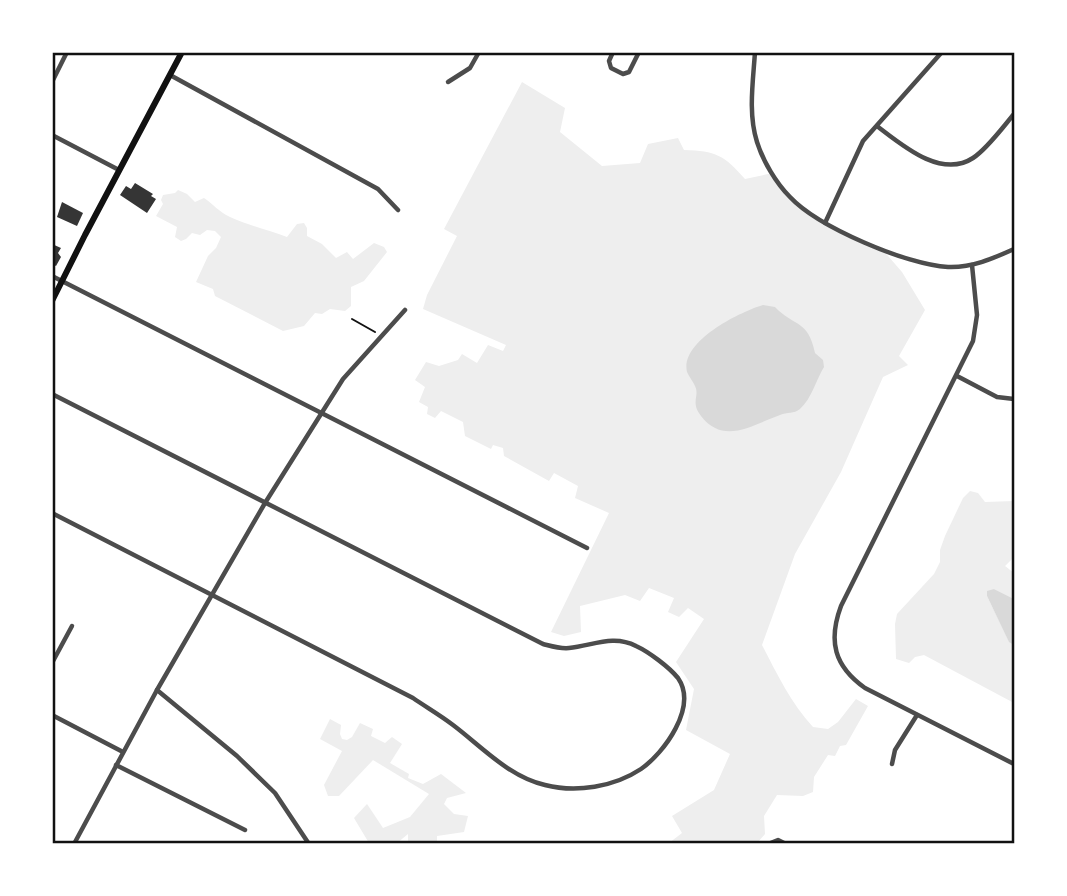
<svg xmlns="http://www.w3.org/2000/svg" width="1067" height="896" font-family="'DejaVu Sans',sans-serif">
	<style>
		.green { fill: #eee }
		.water { fill: #d9d9d9 }
		.building { fill: #353535 }
		.lines { fill: none; stroke-linecap: round; stroke-linejoin: round }
		.path { stroke: #111; stroke-width: 2 }
		.minor { stroke: #4c4c4c; stroke-width: 4.5 }
		.secondary { stroke: #111; stroke-width: 6 }
		.neatline { fill: none; stroke: #111; stroke-width: 2.5 }
	</style>
	<rect width="100%" height="100%" fill="#fff"/>
	<g class="green">
		<path d="M522,82l43,26 -5,24 42,34 38,-3 8,-19 30,-6 6,12c32,1 40,5 61,29l28,-6 16,23 36,27 57,26 20,23 23,38 -26,46 9,9 -25,12 -42,95 -46,82 -33,91c15,29 29,58 51,82l15,2 10,-7 18,-23 12,7 -22,39 -6,1 -5,10 -7,-1 -14,22 -1,15 -10,4 -26,-1 -13,21 1,18 -8,9h-88l13,-10 -10,-17 42,-26 16,-36 -44,-24 8,-41 -18,-27 28,-43 -16,-11 -9,9 -11,-5 6,-14 -25,-10 -9,13 -15,-6 -45,11 1,26 -17,4 -13,-4 58,-119 -34,-15 3,-12 -24,-13 -5,8 -45,-25 -1,-8 -10,-3 -2,4 -26,-13 -2,-14 -22,-11 -6,7 -8,-4 1,-7 -9,-5 6,-15 -10,-7 11,-18 13,4 19,-6 4,-6 15,9 11,-18 15,6 3,-6 -83,-36 4,-14 30,-59 -13,-7z"/>
		<path d="M178,190l9,4 8,8 9,-4c9,6 15,14 26,19 18,8 38,13 57,20l10,-13 7,-1 3,5v8l15,8 14,14 11,-6 6,7 21,-16 10,4 3,5 -23,29 -13,6v19l-6,5 -15,-2 -8,5 -7,-1 -11,13 -21,5 -68,-35 -2,-7 -17,-7 12,-26 8,-8 5,-11 -6,-6 -8,-1 -7,5 -8,-2 -6,6 -5,2 -6,-4 2,-10 -21,-11 7,-12 -2,-4 2,-5 12,-2z"/>
		<path d="M970,491l8,2 7,9 29,-1v56l-9,9 9,7v26l-20,-10 -7,7 22,45 5,4v58l-90,-48 -9,2 -6,6 -13,-4 -1,-35 2,-10 37,-40 6,-12v-12l5,-14 18,-38z"/>
		<path d="M330,719l11,6 -1,9 2,5 5,1 5,-3 8,-14 13,6 -2,7 14,7 7,-6 10,7 -12,19 19,11 -1,4 15,6 18,-10 25,19 -19,5 -3,6 10,10 14,2 -4,16 -27,4v7h-29v-9l-11,9h-28l-15,-25 13,-14 16,24 27,-11 19,-23 -56,-34 -34,36h-11l-4,-11 18,-34 -22,-12z"/>
	</g>
	<g class="water">
		<path d="M763,305l12,2c19,20 33,12 40,46l8,7 1,7c-8,13 -12,31 -24,42 -6,5 -13,3 -20,6 -26,9 -56,31 -79,1 -11,-14 -1,-20 -6,-30 -2,-5 -6,-9 -8,-14 -7,-31 53,-60 76,-67z"/>
		<path d="M994,589l20,10v46l-5,-3 -22,-46v-5z"/>
	</g>
	<g class="building">
		<path d="M135,183l18,11 -2,2 5,3 -9,14 -27,-18 6,-9 5,3z"/>
		<path d="M62,202l21,11 -6,13 -20,-9z"/>
		<path d="M52,244l9,4 -3,5 3,4 -5,9 -4,-2z"/>
	</g>
	<g class="lines">
		<path class="path" d="M352,319l23,13"/>
		<g class="minor">
			<path d="M613,52l-4,9 2,7 12,6 6,-2 10,-20"/>
			<path d="M755,52c-2,30 -7,62 2,90 6,19 19,41 33,55 28,30 117,68 158,70 24,1 46,-9 66,-18"/>
			<path d="M170,75l208,114 20,21"/>
			<path d="M52,82l15,-30"/>
			<path d="M448,82l22,-14 9,-16"/>
			<path d="M877,126c25,19 64,53 96,32 14,-9 30,-31 41,-44"/>
			<path d="M52,135l67,35"/>
			<path d="M825,223l38,-82 79,-89"/>
			<path d="M972,265l5,50 -4,26 -132,265c-13,35 -7,60 24,82l149,76"/>
			<path d="M52,276l535,272"/>
			<path d="M957,376l40,21 17,2"/>
			<path d="M52,394l491,250c8,2 17,5 26,4 23,-2 44,-14 67,-2 13,6 33,21 42,32 20,29 -14,75 -37,91 -27,18 -65,24 -96,16 -36,-8 -64,-39 -92,-60 -13,-10 -27,-18 -40,-27l-361,-185"/>
			<path d="M52,663l20,-37"/>
			<path d="M157,690l80,66 38,37 34,51"/>
			<path d="M52,715l71,37"/>
			<path d="M892,764l3,-14 22,-35"/>
			<path d="M116,765l129,65"/>
			<path d="M74,844l83,-154 108,-187 78,-124 62,-69"/>
			<path d="M768,844l10,-4 8,4"/>
		</g>
		<path class="secondary" d="M52,301l33,-66 97,-183"/>
	</g>
	<rect width="1067" height="896" fill="none" stroke="#ffffff" stroke-width="108"/>
	<rect x="54" y="54" width="959" height="788" class="neatline"/>
</svg>
